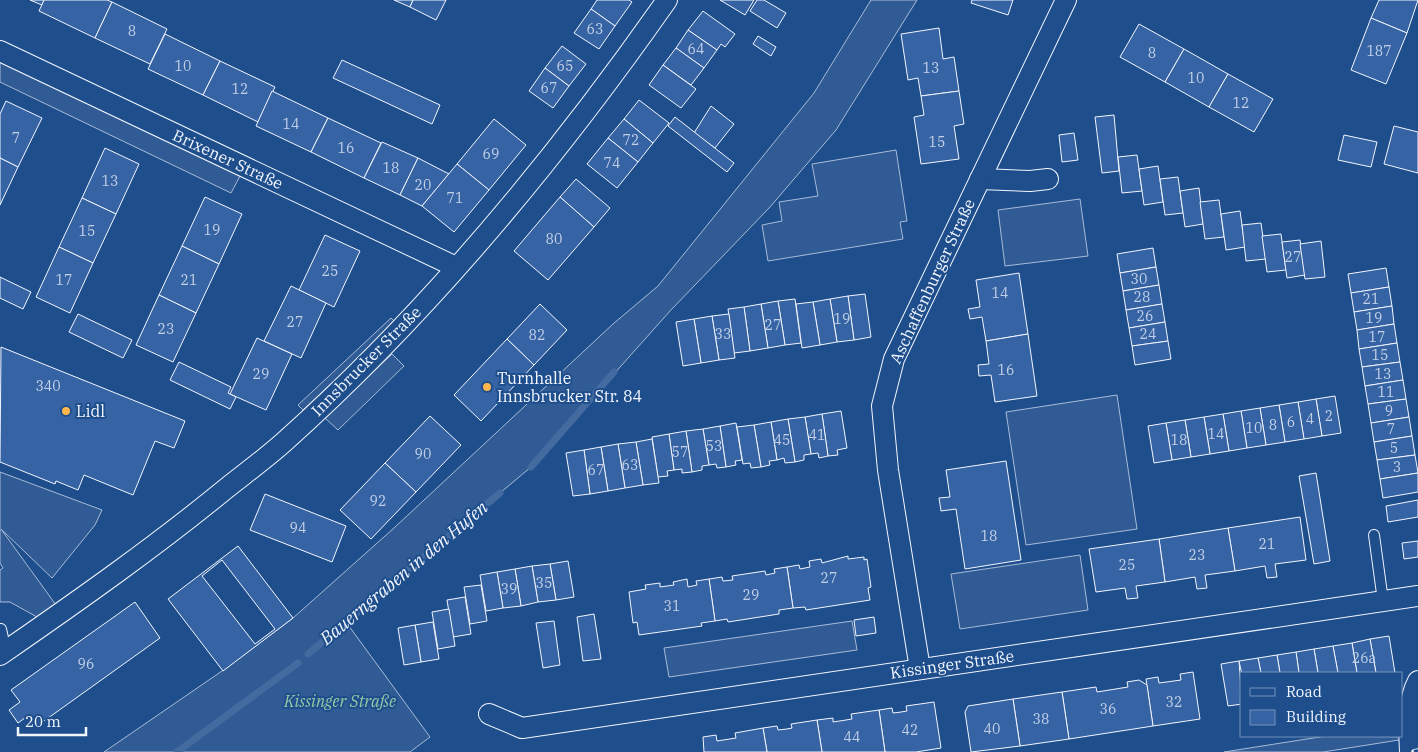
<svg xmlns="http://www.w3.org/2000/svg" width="1418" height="752" font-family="'IBM Plex Serif',serif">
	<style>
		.built { fill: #305b95; stroke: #a8bbd7 }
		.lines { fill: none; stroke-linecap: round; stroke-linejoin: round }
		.stream { stroke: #446ba0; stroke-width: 7 }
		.building { fill: #3563a3; stroke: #f2f6ff; fill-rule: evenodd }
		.service-casing { stroke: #f2f6ff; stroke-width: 12 }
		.minor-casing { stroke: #f2f6ff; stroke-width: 22 }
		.service { stroke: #1f4e8c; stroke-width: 10 }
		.minor { stroke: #1f4e8c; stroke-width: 20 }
		.rail-casing { stroke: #f2f6ff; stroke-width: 5.5 }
		.rail { stroke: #1f4e8c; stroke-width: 4; stroke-dasharray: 11; stroke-linecap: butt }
		.poi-dot { fill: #ffb74d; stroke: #1f4e8c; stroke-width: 2 }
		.labels { text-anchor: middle; stroke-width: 4; stroke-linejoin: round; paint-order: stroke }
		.number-label { font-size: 14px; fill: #c3d1e8 }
		.street-label { font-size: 16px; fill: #f2f6ff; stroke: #1f4e8c }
		.poi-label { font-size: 16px; fill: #f2f6ff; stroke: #1f4e8c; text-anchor: start }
		.park-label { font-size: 16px; font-style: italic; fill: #97c8a6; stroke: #1f4e8c }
		.water-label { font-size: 18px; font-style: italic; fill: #f2f6ff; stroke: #1f4e8c }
	</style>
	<rect width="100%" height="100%" fill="#1f4e8c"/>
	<g class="built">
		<path d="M871,0h46l-81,130 -66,77 -100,104 -139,156 -185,155 84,115 -20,15h-306l118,-81 71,-53 101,-90 219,-204 45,-38 156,-193z"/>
		<path d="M0,62l240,114 -9,17 -231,-111z"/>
		<path d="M896,150l11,71 -7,1 3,17 -135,22 -6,-36 20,-4 -3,-19 39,-6 -6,-32z"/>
		<path d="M1080,199l8,57 -83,10 -7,-56z"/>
		<path d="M391,318l5,5 -93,87 -5,-5z"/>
		<path d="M392,354l12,12 -66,64 -13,-12z"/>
		<path d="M1117,395l20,134 -111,16 -20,-133z"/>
		<path d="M0,472l102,38 -7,15 -43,53 -51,-49 55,76 -19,12 -27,-15h-10v-32l3,-2 -3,-5z"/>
		<path d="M1080,555l8,55 -128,19 -9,-55z"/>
		<path d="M852,621l5,29 -188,27 -5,-29z"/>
		<path d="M1326,736l92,1 -95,15h-99z"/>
	</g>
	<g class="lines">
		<g class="stream">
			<path d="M531,467l83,-95"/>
			<path d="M308,654l192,-161"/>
			<path d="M177,752l121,-89"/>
		</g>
	</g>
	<g class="building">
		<path d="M30,0h14l-2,5z"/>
		<path d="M44,0h63l5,2 -17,36 -56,-27z"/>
		<path d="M394,0h19l-3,7z"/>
		<path d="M413,0h33l-10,20 -26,-13z"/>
		<path d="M597,0h32l3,2 -17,24 -24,-17z"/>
		<path d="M720,0h34l-9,15z"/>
		<path d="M757,0h7l22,13 -9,15 -27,-17z"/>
		<path d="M972,0h41l-5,15 -37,-12z"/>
		<path d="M1379,0h39l-11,33 -36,-15z"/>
		<path d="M112,2l55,27 -17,35 -55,-26z"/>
		<path d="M591,9l24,17 -16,23 -25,-16z"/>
		<path d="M703,11l32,23 -10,13 -4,-3 -4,6 -29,-20z"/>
		<path d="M1371,18l36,15 -21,51 -35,-14z"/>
		<path d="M1139,24l45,25 -19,33 -45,-25z"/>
		<path d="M939,28l4,31 11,-2 5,34 -38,5 -3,-18 -10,2 -7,-46z"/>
		<path d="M688,30l29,20 -13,18 -28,-20z"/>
		<path d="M165,34l55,27 -17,34 -55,-26z"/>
		<path d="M758,36l18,11 -5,9 -18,-12z"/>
		<path d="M562,46l24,18 -17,22 -24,-18z"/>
		<path d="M676,48l28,20 -13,17 -28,-20z"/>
		<path d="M1184,49l44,25 -19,33 -44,-25z"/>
		<path d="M342,60l98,45 -8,19 -99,-46z"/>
		<path d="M220,61l55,26 -17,35 -55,-27z"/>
		<path d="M663,65l33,24 -15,19 -32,-23z"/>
		<path d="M545,68l24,18 -16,22 -24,-17z"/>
		<path d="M1228,74l45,25 -19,33 -45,-25z"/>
		<path d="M272,91l56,27 -17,34 -55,-26z"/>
		<path d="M959,91l5,33 -10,2 5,33 -38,5 -7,-47 10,-2 -3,-19z"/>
		<path d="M639,100l30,23 -16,20 -29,-24z"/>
		<path d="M6,101l36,17 -24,49 -18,-9v-44z"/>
		<path d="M711,106l23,18 -19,24 -21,-15z"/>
		<path d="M1114,115l5,56 -17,2 -7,-56z"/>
		<path d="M675,117l59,46 -7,9 -59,-46z"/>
		<path d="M328,118l53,25 -17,35 -53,-26z"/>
		<path d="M494,119l32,26 -37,45 -32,-26z"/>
		<path d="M624,119l29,24 -15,19 -30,-24z"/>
		<path d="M1394,126l24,6v41l-34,-9z"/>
		<path d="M1074,133l4,27 -16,2 -3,-27z"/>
		<path d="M1344,135l33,7 -6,25 -33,-7z"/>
		<path d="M608,138l30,24 -21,26 -30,-24z"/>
		<path d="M382,142l36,16 -18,37 -36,-17z"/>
		<path d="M105,148l34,16 -23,50 -34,-16z"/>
		<path d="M1137,155l5,36 -20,2 -4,-36z"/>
		<path d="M0,158l18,9 -18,38z"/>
		<path d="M418,158l31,16 -27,32 -22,-11z"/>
		<path d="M457,164l32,26 -35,42 -32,-26z"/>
		<path d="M1158,166l5,36 -19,3 -5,-36z"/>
		<path d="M1178,177l5,36 -18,2 -5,-36z"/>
		<path d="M576,179l34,29 -16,19 -34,-30z"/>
		<path d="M1199,188l4,36 -18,3 -5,-36z"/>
		<path d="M205,197l37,17 -23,50 -37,-18z"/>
		<path d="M560,197l34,30 -46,53 -34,-29z"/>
		<path d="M82,198l34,16 -23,49 -34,-16z"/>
		<path d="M1219,200l5,37 -19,2 -5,-37z"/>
		<path d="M1240,211l5,36 -19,3 -5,-36z"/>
		<path d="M1261,223l5,36 -20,2 -4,-36z"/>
		<path d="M1281,234l5,36 -19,2 -5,-36z"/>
		<path d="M325,235l35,16 -26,56 -35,-17z"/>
		<path d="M1300,240l5,35 -18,3 -5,-36z"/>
		<path d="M1321,241l4,36 -20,2 -5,-35z"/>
		<path d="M182,246l37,18 -23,49 -37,-18z"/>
		<path d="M59,247l34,16 -23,50 -34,-16z"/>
		<path d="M1153,248l3,19 -36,6 -3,-19z"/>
		<path d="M1156,267l3,18 -36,6 -3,-18z"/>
		<path d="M1386,268l3,19 -38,6 -3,-19z"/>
		<path d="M1019,273l9,61 -42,7 -4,-24 -12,2 -2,-10 12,-2 -4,-27z"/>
		<path d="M0,277l31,15 -8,17 -23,-11z"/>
		<path d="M1159,285l3,19 -36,6 -3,-19z"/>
		<path d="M291,286l35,17 -25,55 -37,-17z"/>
		<path d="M1389,287l3,19 -38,6 -3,-19z"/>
		<path d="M865,294l6,43 -17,3 -6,-44z"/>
		<path d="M159,295l37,18 -23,49 -37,-17z"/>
		<path d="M848,296l6,44 -17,2 -7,-43z"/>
		<path d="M795,299l6,44 -16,2 -7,-44z"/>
		<path d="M830,299l7,43 -17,3 -7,-43z"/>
		<path d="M778,301l7,44 -17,3 -7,-44z"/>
		<path d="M813,302l7,43 -18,3 -6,-44z"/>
		<path d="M540,304l27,26 -33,35 -27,-26z"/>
		<path d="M761,304l7,44 -18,3 -6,-44z"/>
		<path d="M1162,304l3,18 -36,6 -3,-18z"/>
		<path d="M1392,306l2,18 -37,6 -3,-18z"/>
		<path d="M744,307l6,44 -16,2 -6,-44z"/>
		<path d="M78,314l54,26 -9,18 -54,-26z"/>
		<path d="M729,314l6,44 -16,2 -7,-44z"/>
		<path d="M712,316l7,44 -18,3 -7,-44z"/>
		<path d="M694,319l7,44 -18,3 -7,-44z"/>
		<path d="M1165,322l3,19 -36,5 -3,-18z"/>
		<path d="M1394,324l3,19 -38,6 -2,-19z"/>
		<path d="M1028,334l9,62 -42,6 -4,-27 -12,1 -1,-11 11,-1 -3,-23z"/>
		<path d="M257,338l35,16 -26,56 -36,-16z"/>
		<path d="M507,339l27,26 -53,56 -27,-26z"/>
		<path d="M1168,341l3,18 -36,6 -3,-19z"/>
		<path d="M1397,343l3,19 -38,5 -3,-18z"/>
		<path d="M1,347l184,74 -11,27 -19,-7 -22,54 -49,-20 -6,15 -22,-9 -1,3 -55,-22z"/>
		<path d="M179,362l52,25 -3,6 8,4 -6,12 -60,-29z"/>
		<path d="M1400,362l3,18 -38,6 -3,-19z"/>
		<path d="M1403,380l3,19 -38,5 -3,-18z"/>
		<path d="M1335,396l6,37 -19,3 -6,-37z"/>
		<path d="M1316,399l6,37 -18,3 -6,-37z"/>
		<path d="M1406,399l3,18 -38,6 -3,-19z"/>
		<path d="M1298,402l6,37 -19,3 -6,-37z"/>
		<path d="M1279,405l6,37 -19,3 -6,-37z"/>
		<path d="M1260,408l6,37 -19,3 -6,-37z"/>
		<path d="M841,411l6,37 -10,2 1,5 -10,1 -6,-42z"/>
		<path d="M1241,411l6,37 -18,3 -6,-37z"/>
		<path d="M822,414l6,42 -9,2 -1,-5 -7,1 -6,-37z"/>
		<path d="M1223,414l6,37 -19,3 -6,-37z"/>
		<path d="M430,416l31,29 -45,47 -31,-29z"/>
		<path d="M805,417l6,37 -7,1v5l-9,2 -7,-43z"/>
		<path d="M1204,417l6,37 -19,3 -6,-37z"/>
		<path d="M1409,417l3,19 -38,6 -3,-19z"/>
		<path d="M788,419l7,43 -10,1 -1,-5 -7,2 -6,-38z"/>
		<path d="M1185,420l6,37 -19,3 -6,-37z"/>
		<path d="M771,422l6,38 -8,1 1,4 -9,2 -7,-42z"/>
		<path d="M736,423l6,37 -7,1 1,4 -10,2 -6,-41z"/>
		<path d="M1166,423l6,37 -18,3 -6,-37z"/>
		<path d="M754,425l7,42 -10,1 -1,-5 -7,1 -6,-37z"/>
		<path d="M720,426l6,41 -9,1 -1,-4 -7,1 -6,-36z"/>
		<path d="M703,429l6,36 -7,1v4l-10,2 -6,-41z"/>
		<path d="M686,431l6,41 -10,1v-4l-8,1 -5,-36z"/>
		<path d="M669,434l5,36 -7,1 1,5 -10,1 -6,-40z"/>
		<path d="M1412,436l3,19 -38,5 -3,-18z"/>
		<path d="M652,439l7,44 -16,2 -7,-43z"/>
		<path d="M636,442l7,43 -18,3 -7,-44z"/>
		<path d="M618,444l7,44 -17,3 -7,-44z"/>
		<path d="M601,447l7,44 -18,3 -6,-44z"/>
		<path d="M584,450l6,44 -17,2 -7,-43z"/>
		<path d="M1415,455l3,18 -38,6 -3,-19z"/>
		<path d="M1006,461l15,99 -56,9 -9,-60 -15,2 -2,-13 11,-1 -4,-27z"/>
		<path d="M385,463l31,29 -45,47 -31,-29z"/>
		<path d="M1316,473l14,88 -16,3 -15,-88z"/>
		<path d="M1418,473v19l-35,6 -3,-19z"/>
		<path d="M265,494l81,32 -14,36 -82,-32z"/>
		<path d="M1418,500v17l-30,5 -2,-16z"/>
		<path d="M1300,517l6,43 -31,4 2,13 -10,1 -2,-12 -30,5 -7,-43z"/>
		<path d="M1228,528l7,43 -30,4 2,13 -10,1 -2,-12 -30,5 -6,-43z"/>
		<path d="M1159,539l6,43 -29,4 2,12 -11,1 -2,-11 -29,4 -7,-43z"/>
		<path d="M1418,541v16l-14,2 -2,-16z"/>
		<path d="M238,546l55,72 -70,53 -55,-72zM222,560l53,69 -20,15 -53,-68z"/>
		<path d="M848,556v3l16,-2v3l3,-1 4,28 -3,1 2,12 -64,10 -1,-3 -12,1 -6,-41 12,-2 1,4 10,-2 -1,-6 12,-2 1,4z"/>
		<path d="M568,561l6,36 -18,3 -6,-36z"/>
		<path d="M550,564l6,36 -18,2 -6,-36z"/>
		<path d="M532,566l6,36 -17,4 -6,-37z"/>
		<path d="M787,567l6,41 -14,2v4l-51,8 -1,-3 -12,2 -6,-42 13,-2 1,4 10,-1 -1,-4 33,-5 1,4 9,-2 -1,-4z"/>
		<path d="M515,569l6,37 -18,2 -6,-36z"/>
		<path d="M497,572l6,36 -17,3 -6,-36z"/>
		<path d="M687,579l1,8 9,-2 -1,-4 13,-2 6,42 -14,2 1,3 -63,9 -2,-13 -4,1 -4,-31 17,-3 -1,-4 15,-2v4l14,-2 -1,-3z"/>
		<path d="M481,585l6,36 -17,3 -6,-37z"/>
		<path d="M465,597l6,37 -18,3 -6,-37z"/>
		<path d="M135,602l25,36 -123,88 -8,-11 -11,8 -9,-13 11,-8 -9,-12z"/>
		<path d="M449,609l6,37 -17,3 -6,-37z"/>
		<path d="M594,614l7,45 -18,2 -6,-44z"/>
		<path d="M874,617l2,16 -20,3 -2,-16z"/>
		<path d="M554,621l6,44 -17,3 -7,-45z"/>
		<path d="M433,622l6,37 -18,3 -6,-37z"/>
		<path d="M415,625l6,37 -17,3 -6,-37z"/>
		<path d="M1389,636l6,37h-19l-6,-34z"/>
		<path d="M1370,639l6,34h-19l-5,-30z"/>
		<path d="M1352,643l5,30h-19l-5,-27z"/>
		<path d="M1333,646l5,27h-20l-4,-24z"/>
		<path d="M1314,649l4,24h-19l-3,-21z"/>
		<path d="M1296,652l3,21h-19l-3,-18z"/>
		<path d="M1277,655l3,18h-19l-3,-15z"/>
		<path d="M1258,658l3,15 -19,2 -3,-14z"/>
		<path d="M1239,661l3,43 -14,2 -7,-42z"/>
		<path d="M1193,672l7,47 -47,7 -7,-47 12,-2 1,6 22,-3 -1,-6z"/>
		<path d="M1139,680l8,5 6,41 -84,13 -7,-47 34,-5 1,5 31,-5 -1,-5z"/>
		<path d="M1062,692l7,47 -49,7 -7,-47z"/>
		<path d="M1013,699l7,47 -49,6 -6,-40 3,-6z"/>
		<path d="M934,702l7,46 -25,4h-31l-6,-42 13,-2 1,5 8,-1 6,-1 -1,-5z"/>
		<path d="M879,710l6,42h-63l-5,-32 16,-2v4l13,-2 6,-1 -1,-5z"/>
		<path d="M817,720l5,32h-55l-4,-24 14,-2 1,4 9,-1 5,-1 -1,-4z"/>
		<path d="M763,728l4,24h-63l-1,-15 13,-2 1,6 19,-3 -1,-5z"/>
	</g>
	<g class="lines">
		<g class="service-casing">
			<g id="service">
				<path d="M1374,535l9,66"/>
				<path d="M1,629l5,22"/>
			</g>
		</g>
		<g class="minor-casing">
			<g id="minor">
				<path d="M0,51l456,216"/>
				<path d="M980,179l50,2 18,-2"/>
				<path d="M0,655c78,-54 155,-108 228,-168 19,-15 38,-29 56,-45 145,-130 271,-282 383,-442"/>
				<path d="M920,669l-32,-199 -6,-64 12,-47 172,-359"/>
				<path d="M489,714l33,14 896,-132"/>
				<path d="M1410,752c-1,-22 -3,-51 8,-71"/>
			</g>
		</g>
		<use href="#service" class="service"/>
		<use href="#minor" class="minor"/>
		<g class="rail-casing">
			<path id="rail" d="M1414,752l4,-1"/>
		</g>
		<use href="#rail" class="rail"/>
	</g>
	<g class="poi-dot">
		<circle cx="487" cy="387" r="5"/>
		<circle cx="66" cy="411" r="5"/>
	</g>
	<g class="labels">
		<g class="number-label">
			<text x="595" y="34">63</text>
			<text x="132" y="36">8</text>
			<text x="696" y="54">64</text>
			<text x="1379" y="56">187</text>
			<text x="1152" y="58">8</text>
			<text x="183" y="71">10</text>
			<text x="565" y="71">65</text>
			<text x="931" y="73">13</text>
			<text x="1196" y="83">10</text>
			<text x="549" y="93">67</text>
			<text x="240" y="94">12</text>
			<text x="1241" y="108">12</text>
			<text x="291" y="129">14</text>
			<text x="16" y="143">7</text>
			<text x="631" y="145">72</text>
			<text x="937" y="147">15</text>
			<text x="346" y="153">16</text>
			<text x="491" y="159">69</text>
			<text x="612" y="168">74</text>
			<text x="391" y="173">18</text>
			<text x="110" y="186">13</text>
			<text x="423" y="190">20</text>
			<text x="455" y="203">71</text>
			<text x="212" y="235">19</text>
			<text x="87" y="236">15</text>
			<text x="554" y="244">80</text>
			<text x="1293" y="262">27</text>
			<text x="330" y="276">25</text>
			<text x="1139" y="284">30</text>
			<text x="64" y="285">17</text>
			<text x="189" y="285">21</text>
			<text x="1000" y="298">14</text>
			<text x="1142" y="302">28</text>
			<text x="1371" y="304">21</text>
			<text x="1145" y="321">26</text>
			<text x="1374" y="323">19</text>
			<text x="842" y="324">19</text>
			<text x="295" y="327">27</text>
			<text x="773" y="330">27</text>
			<text x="166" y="334">23</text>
			<text x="723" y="339">33</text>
			<text x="1148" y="339">24</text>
			<text x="537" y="340">82</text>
			<text x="1377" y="342">17</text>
			<text x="1380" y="360">15</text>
			<text x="1006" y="375">16</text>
			<text x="261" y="379">29</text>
			<text x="1383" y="379">13</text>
			<text x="48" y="391">340</text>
			<text x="1386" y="397">11</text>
			<text x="1389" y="416">9</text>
			<text x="1329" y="421">2</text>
			<text x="1310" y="424">4</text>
			<text x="1291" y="427">6</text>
			<text x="1273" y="430">8</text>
			<text x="1254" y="433">10</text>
			<text x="1391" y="434">7</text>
			<text x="1216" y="439">14</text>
			<text x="817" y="440">41</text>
			<text x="782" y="445">45</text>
			<text x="1179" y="445">18</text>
			<text x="714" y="451">53</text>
			<text x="1394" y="453">5</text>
			<text x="680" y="457">57</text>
			<text x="423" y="459">90</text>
			<text x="630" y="470">63</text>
			<text x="1397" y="472">3</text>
			<text x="596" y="475">67</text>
			<text x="378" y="506">92</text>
			<text x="298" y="533">94</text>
			<text x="989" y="541">18</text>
			<text x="1267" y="549">21</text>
			<text x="1197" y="560">23</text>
			<text x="1127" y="570">25</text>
			<text x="829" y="583">27</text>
			<text x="544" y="588">35</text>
			<text x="509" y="594">39</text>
			<text x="751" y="600">29</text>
			<text x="672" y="611">31</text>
			<text x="1364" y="663">26a</text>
			<text x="86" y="669">96</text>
			<text x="1174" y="707">32</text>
			<text x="1108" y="714">36</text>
			<text x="1041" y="724">38</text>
			<text x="992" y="734">40</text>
			<text x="910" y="735">42</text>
			<text x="852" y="742">44</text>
		</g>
		<g class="street-label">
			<text transform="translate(228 159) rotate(25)" y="6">Brixener Straße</text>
			<text transform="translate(932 281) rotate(-65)" y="6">Aschaffenburger Straße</text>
			<text transform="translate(366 361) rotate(-45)" y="6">Innsbrucker Straße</text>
			<text transform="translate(952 664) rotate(-8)" y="6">Kissinger Straße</text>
		</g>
		<g class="poi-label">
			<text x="497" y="384">Turnhalle<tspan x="497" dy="18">Innsbrucker Str. 84</tspan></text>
			<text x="76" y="417">Lidl</text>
		</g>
		<g class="park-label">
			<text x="340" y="707">Kissinger Straße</text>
		</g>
		<g class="water-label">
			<text transform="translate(404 573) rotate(-40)" y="6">Bauerngraben in den Hufen</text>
		</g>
	</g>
	<rect x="1240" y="672" width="162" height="65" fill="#1f4e8c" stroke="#7391ba"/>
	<rect x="1250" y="688" width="25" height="8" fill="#1f4e8c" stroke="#7391ba"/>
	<text x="1286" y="697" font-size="15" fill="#f2f6ff">Road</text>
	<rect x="1250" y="710" width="25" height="15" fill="#3563a3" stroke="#7391ba"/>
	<text x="1286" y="722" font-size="15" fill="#f2f6ff">Building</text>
	<path d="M18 727v8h68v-8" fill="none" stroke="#f2f6ff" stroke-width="2.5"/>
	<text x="25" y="727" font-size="15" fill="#f2f6ff" stroke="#1f4e8c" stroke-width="4" paint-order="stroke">20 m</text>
</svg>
